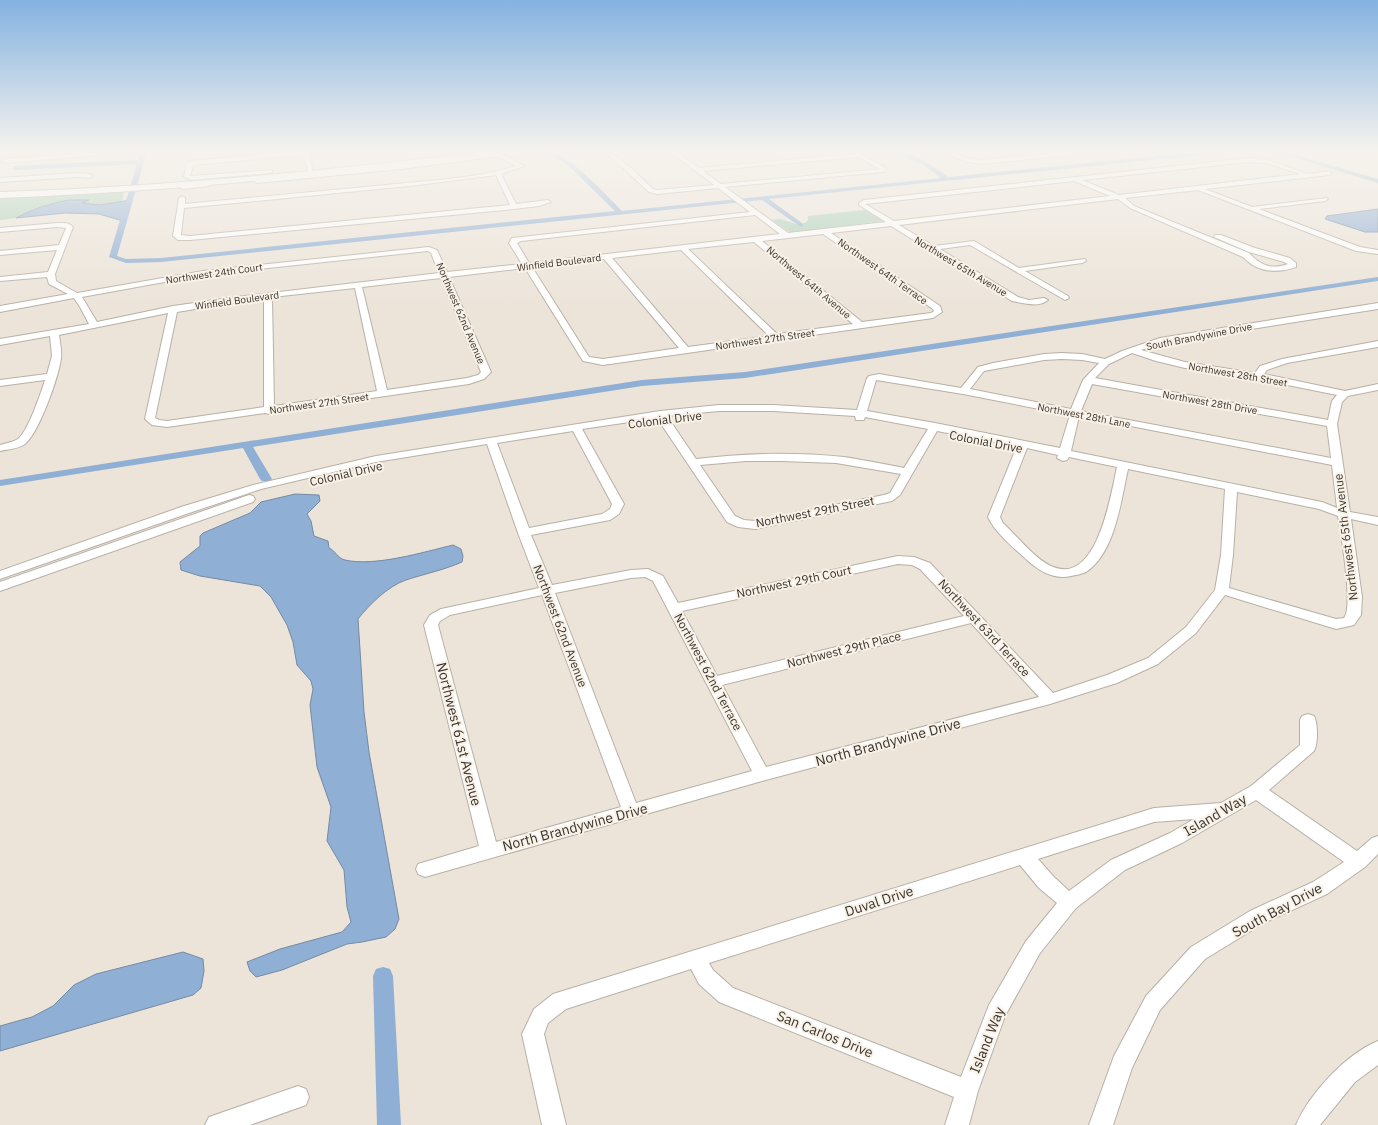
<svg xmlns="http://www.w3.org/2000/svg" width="1378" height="1125" font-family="'IBM Plex Sans',sans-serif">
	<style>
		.green { fill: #aad0b7 }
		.water { fill: #8fafd4; stroke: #758aa3 }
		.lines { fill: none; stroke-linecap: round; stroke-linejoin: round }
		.canal { fill: #8fafd4; fill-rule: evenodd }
		.minor-casing { stroke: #b7b0a6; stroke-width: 2 }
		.secondary-casing { stroke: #b7b0a6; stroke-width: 2 }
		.minor { fill: #fff; fill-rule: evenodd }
		.secondary { fill: #fff; fill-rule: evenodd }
		.labels { text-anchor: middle; stroke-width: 4; stroke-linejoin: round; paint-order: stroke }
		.far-street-label { font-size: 10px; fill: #383531; stroke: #f9f1e6 }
		.street-label { font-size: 12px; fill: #383531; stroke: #f9f1e6 }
		.near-street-label { font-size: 14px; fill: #383531; stroke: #f9f1e6 }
	</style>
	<rect width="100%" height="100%" fill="#ece4d9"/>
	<g class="green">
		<path d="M124,192l-2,9 -22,4 -18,-2 6,-3h-19l-18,3 -22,8 -13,7 -16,2v-24z"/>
		<path d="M865,210l18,11 -92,12 -19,-13 8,-1 16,5 9,-1 3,-3v-4z"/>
	</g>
	<g class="water">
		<path d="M69,200h20l-7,3 18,2 30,-5 -7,21 -24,-7 -34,-1 -49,5c17,-9 34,-15 53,-18z"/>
		<path d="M1378,209v23h-13l-40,-13 2,-3z"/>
		<path d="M295,494l24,1 1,6 -13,13 4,7 3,15 14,5 1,7c7,3 8,10 16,12 29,7 79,-8 108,-15l8,4 2,7 -1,6c-18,8 -38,12 -56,18 -18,6 -37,25 -48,39l6,93 5,40 30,167 -4,10 -9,8 -24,5 -15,2 -65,26 -26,7 -6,-6 -3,-9 33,-13 62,-17 9,-10 -4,-15 -3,-37 -17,-29 4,-34 -14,-40 -7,-62 3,-16 -2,-8 -14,-16 -4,-23 -6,-17 -16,-28 -11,-11 -60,-10 -19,-6 -1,-8 20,-16v-10l3,-3 47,-20 11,-11z"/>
		<path d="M183,952l20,7 1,12 -3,17 -8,7 -193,56v-25l32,-9 21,-11 21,-21 22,-11z"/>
	</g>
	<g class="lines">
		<g class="canal">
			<path d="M141,151h6l-30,105 9,3 35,-1 454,-47 -46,-45 -24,-15c22,0 61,44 77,60l319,-33 -16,-12 -31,-15c18,0 40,16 54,26l258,-26h17l-3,2 -451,46 34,25v2l-2,1 -39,-27 -601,62 -35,1 -17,-6 28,-93 -122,6 -3,-2 3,-2 123,-6z"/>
			<path d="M1273,151h8l97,28v4z"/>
			<path d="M1378,277v4l-633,97 -103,8 -389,61 19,32 -2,2h-8l-2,-2 -17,-31 -243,38v-6l642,-100 103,-8z"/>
			<path d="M383,967l7,2 3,7 8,149h-24l-4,-149 3,-7z"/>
		</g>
		<g class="minor-casing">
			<g id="minor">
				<path d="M302,151h26l-19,3 4,20 88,-9 92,-12 11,2 20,11 -23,8 15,30 32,-4 3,2 -12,4 -25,3 -324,31h-12l-5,-4 6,-38 3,-2 3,2v6c70,-7 141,-13 211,-20 40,-4 82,-6 120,-18l-15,-8 -8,-1 -92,12 -144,14 -3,-2 3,-2 52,-5 -6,-19 -110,10 -3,11 82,-6v2l-2,1 -78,7 -8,-3 3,-14 3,-2zM496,175l14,30 -320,31 -9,-1 3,-27 235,-23z"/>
				<path d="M600,151c16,-1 41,27 53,38l4,1 57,-5 -45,-34h6l24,17 153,-14 -4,-3h7l31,17 -1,3 -2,1 -158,15 63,46 98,-11 -27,-17v-2l5,-3 385,-42 19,2 40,14 21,-3 3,2 -3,2 -124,14 47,18 75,-9 1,1 -3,2 -66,8 101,38 18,3v4l-22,-3 -158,-61 -73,8 9,8 115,47c11,12 22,17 39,11l-4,-2 -35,-10 -35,-15 1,-2h6l34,13 35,10 6,5v4c-20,7 -39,5 -53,-10l-113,-49 -12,-9 -219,26 35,21 40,-5 45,27 66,-9 1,2 -4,2 -57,8 43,25 1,2 -4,2 -95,-55 -30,4 78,48 11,3 15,-2 4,2c-9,8 -25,3 -36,1l-121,-75 -60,7 109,73 2,6 -9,6 -330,47 -20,-4 -58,-93 -76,9 42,95 -7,7 -15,5 -195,28 -5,2 -4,-1 -98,14 -15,-2 -7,-6 23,-106 -109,22c1,8 3,16 2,24 -3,19 -21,71 -35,84 -6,6 -18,6 -26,8v-6c6,-2 13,-3 18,-6 10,-8 23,-46 27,-59l-45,6v-6l47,-6 5,-18 -2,-20 -50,9v-6l89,-15 -9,-17 -6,-9 -74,14v-6l68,-12 -19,-10 -2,-7 -47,4v-4l48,-5 9,-22 -57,5v-4l59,-6 7,-17 -9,-1 -57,5v-4l57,-5c6,0 12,-1 16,4l-18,47 1,7 21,12 126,-22 226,-24 8,3 10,22 75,-8 -13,-21 3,-5 238,-26 -32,-24 -61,6 -8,-2 -37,-34zM858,157l22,12 -159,15 -18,-13zM1249,162l16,1 36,11 -182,21 -37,-15zM1074,181l36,15 -216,25 -29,-17zM755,215l25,19 -251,29 -12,-20 4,-2zM823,234l110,75 1,2 -3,2 -69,9 -100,-81zM754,242l99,82 -76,10 -89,-85zM681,250l88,86 -81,11 -76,-89zM428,251l3,2 8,20 -202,24 -64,9 -76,16 -15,-25 121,-22zM604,259l75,89 -76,11 -14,-2 -57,-90zM441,278l40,94 -3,3 -11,3 -80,12 -25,-103zM355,288l22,103 -103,15 -2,-109zM264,298v109l-97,14 -8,-1 -4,-2 22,-106z"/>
				<path d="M943,151h7l17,7 13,2 97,-9h17l-3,2 -111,11 -16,-3z"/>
				<path d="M99,152l2,1v2l-96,8 -3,-2 3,-2z"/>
				<path d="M78,173l12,1 3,2 -3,2 -12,-1 -78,5v-4z"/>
				<path d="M207,183l3,2 -1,1 -26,3 -3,-2 3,-2z"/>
				<path d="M1378,303v6l-216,34 -21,7 44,12 70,11 5,-7 22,-7 96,-18v6l-91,16 -20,7 -3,4 81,17 33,-7v6l-30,6 -6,6 -5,22 13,88 28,5v8l-27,-6 11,78 -1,18 -7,10 -18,4 -111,-34 -29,38 -38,31 -41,19 -67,21 -288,77 -337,96 -7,-3 -2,-5 2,-5 61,-18 -55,-221 6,-10 11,-6 98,-21 -21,-55 -31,-89 -111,18 -115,27 -72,24 -189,66v-8l181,-64 72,-22 123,-29 284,-45 59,-6h54l84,5 10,-32 2,-2 10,-2 82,14 17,-21 15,-4 51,-9 18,-1 20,1 23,5 17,-8 38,-13zM1132,353l24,8 29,7 73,11 79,16 -5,6 -4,19 -233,-42 14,-14zM1062,359l20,1 17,3 -16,17 -12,29 -101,-20 14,-18 60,-11zM876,380l87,14 107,21 -10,33 -125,-25 -68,-12zM1092,384l235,42 4,32 -250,-47zM719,411h54l82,5 1,4h8l1,-3 63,12 -24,39c-20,-4 -40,-8 -60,-11 -49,-5 -99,-4 -148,2l-29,-43zM1079,416l253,49 5,43 -15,-6 -251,-51zM657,418l70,104 11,5 17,2 137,-28 8,-6 37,-64 80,15 -29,71c8,17 25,30 39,43 12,11 27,20 44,16 4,-1 11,-2 15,-4 29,-19 35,-71 42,-103l97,20 -4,66 -6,35 -29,37 -38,31 -41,17 -54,18 -123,-130 -16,-6 -16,-1 -220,47 -15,-27 -15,-7 -17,1 -79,15 -21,-50 79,-15 9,-6 5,-10 -42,-75zM573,431l39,73 -2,5 -8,5 -73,14 -32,-85zM1027,448l31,7 -1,3 6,3 4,-1 2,-3 48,10c-6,27 -20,121 -66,99 -17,-8 -34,-30 -48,-43l-3,-6zM746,461h36l54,2 65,11 -11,19 -6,2 -129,26 -11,-1 -9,-4 -35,-51zM1237,492l82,17 19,7c3,19 16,90 6,102l-8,1 -107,-31 4,-33zM898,564l14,1 8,4 44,47 -247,60 -35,-65zM645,577l8,4 99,190 -116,32 -81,-210 76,-15zM542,595l79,212 -125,35 -58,-217 2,-4 10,-6zM971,623l68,74 -273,70 -44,-82z"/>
				<path d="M249,495l4,1 2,3 -2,3 -253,89v-9z"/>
				<path d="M1308,714l6,2c4,8 4,27 0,35l-45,39 88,61 15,-13 6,-2v18l-13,13 -38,27 -63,29 -59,36 -45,51 -28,58 -19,57h-24l25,-69 32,-60 45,-49 59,-36 63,-29 31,-20 -88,-62 -74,43 -57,27 -49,38 -36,45 -35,63 -27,75 -9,34h-24l9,-28 -235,-95 -20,-18 -8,-15 -125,40 -18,14 -4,11 22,91h-24l-20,-91 12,-25 19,-15 601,-186 67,-5 30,-17 49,-41v-25l2,-4zM1194,819l-24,14 -59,27 -42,31 -16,-15 -15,-17 116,-37zM1020,865l19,23 18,15 -31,38 -37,64 -28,72 -228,-89 -20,-18 -4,-7z"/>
				<path d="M1378,1041v24l-23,17 -35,43h-24c13,-31 50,-71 82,-84z"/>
				<path d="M298,1086l8,3 3,8 -3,8 -56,20h-45l4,-8z"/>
			</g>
		</g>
		<g class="secondary-casing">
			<path id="secondary" d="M487,151h21l-4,2c-167,21 -335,39 -504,45v-6c163,-5 326,-21 487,-41z"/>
		</g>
		<use href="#minor" class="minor"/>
		<use href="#secondary" class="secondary"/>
	</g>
	<linearGradient id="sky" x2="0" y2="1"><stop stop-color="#84b2e0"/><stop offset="0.49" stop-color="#f6f3ee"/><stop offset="1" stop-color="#f6f3ee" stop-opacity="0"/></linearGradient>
	<rect width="1378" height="308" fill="url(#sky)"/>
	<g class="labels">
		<g class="far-street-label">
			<text transform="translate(559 262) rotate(-7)" y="4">Winfield Boulevard</text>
			<text transform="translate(961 266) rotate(31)" y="4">Northwest 65th Avenue</text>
			<text transform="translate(883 271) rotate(35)" y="4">Northwest 64th Terrace</text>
			<text transform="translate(214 273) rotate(-8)" y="4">Northwest 24th Court</text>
			<text transform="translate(809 282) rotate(40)" y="4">Northwest 64th Avenue</text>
			<text transform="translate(237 300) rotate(-8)" y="4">Winfield Boulevard</text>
			<text transform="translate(461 313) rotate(67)" y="4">Northwest 62nd Avenue</text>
			<text transform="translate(1199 336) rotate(-11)" y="4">South Brandywine Drive</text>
			<text transform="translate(765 339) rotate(-8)" y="4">Northwest 27th Street</text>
			<text transform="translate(1238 374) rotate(10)" y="4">Northwest 28th Street</text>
			<text transform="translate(1210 402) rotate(10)" y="4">Northwest 28th Drive</text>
			<text transform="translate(319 403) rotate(-8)" y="4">Northwest 27th Street</text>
			<text transform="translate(1084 415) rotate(11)" y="4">Northwest 28th Lane</text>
		</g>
		<g class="street-label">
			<text transform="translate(665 420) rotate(-7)" y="4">Colonial Drive</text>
			<text transform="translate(986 442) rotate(11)" y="4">Colonial Drive</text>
			<text transform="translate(346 474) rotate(-13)" y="4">Colonial Drive</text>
			<text transform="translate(815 512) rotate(-11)" y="4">Northwest 29th Street</text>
			<text transform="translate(1346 537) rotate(-97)" y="4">Northwest 65th Avenue</text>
			<text transform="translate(794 582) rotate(-12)" y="4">Northwest 29th Court</text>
			<text transform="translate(560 626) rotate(69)" y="4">Northwest 62nd Avenue</text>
			<text transform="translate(984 628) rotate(47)" y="4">Northwest 63rd Terrace</text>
			<text transform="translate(844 650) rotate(-14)" y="4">Northwest 29th Place</text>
			<text transform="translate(708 672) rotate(62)" y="4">Northwest 62nd Terrace</text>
		</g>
		<g class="near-street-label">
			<text transform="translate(459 734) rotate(76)" y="5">Northwest 61st Avenue</text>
			<text transform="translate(888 742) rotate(-15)" y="5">North Brandywine Drive</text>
			<text transform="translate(1215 815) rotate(-30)" y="5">Island Way</text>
			<text transform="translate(575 827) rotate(-15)" y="5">North Brandywine Drive</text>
			<text transform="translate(879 901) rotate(-18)" y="5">Duval Drive</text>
			<text transform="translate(1277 910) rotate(-28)" y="5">South Bay Drive</text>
			<text transform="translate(825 1034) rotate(22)" y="5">San Carlos Drive</text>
			<text transform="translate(987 1040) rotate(-68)" y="5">Island Way</text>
		</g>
	</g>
</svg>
